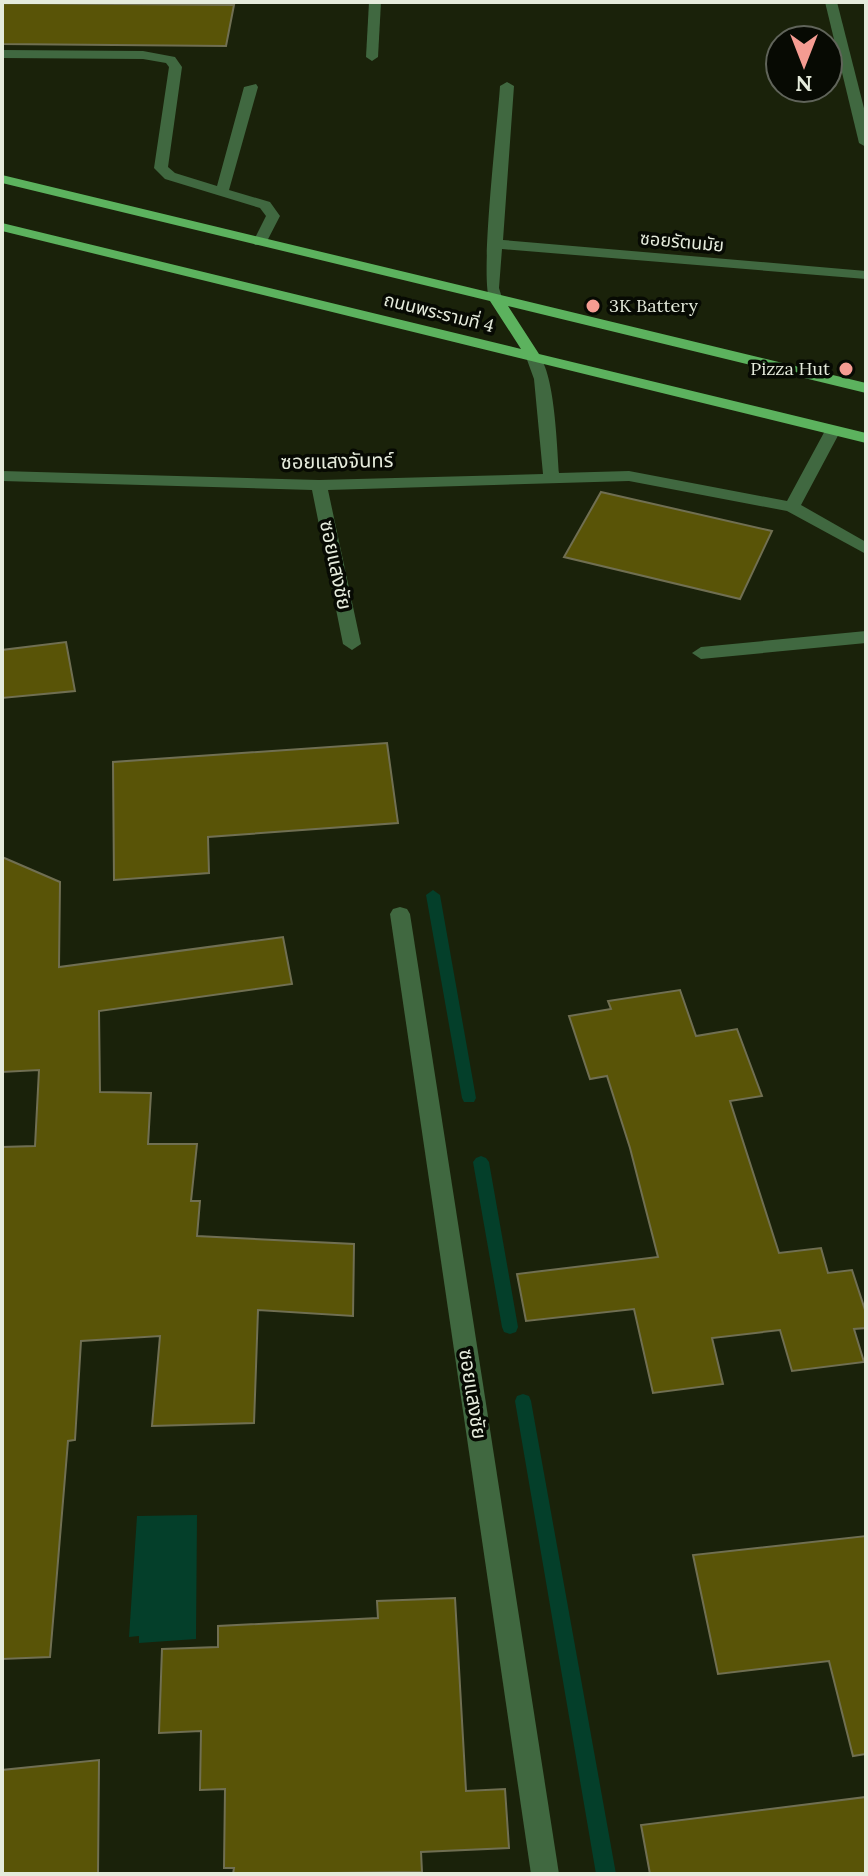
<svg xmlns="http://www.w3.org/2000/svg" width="868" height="1876" font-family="Lora,'Noto Sans Thai',serif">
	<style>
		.water { fill: #043f2a }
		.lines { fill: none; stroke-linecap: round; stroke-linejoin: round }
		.stream { fill: #043f2a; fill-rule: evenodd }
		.building { fill: #595407; stroke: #706f52; stroke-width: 2 }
		.minor { fill: #406840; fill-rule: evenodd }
		.major { fill: #5cb25e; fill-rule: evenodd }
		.poi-dot { fill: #f59c92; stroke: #070a03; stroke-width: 3 }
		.labels { text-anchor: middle; stroke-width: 7; stroke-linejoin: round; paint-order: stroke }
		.far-street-label { font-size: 18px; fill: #e5ebdc; stroke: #070a03 }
		.far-poi-label { font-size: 18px; fill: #e5ebdc; stroke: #070a03; text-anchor: start }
		.street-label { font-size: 20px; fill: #e5ebdc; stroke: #070a03 }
	</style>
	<rect width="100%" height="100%" fill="#1a220a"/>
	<path class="water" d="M197,1515l-1,124 -57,4v-7l-10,1 8,-121z"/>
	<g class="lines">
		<g class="stream">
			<path d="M433,890l7,5 36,203 -2,4h-10l-2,-4 -36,-203z"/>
			<path d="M481,1156l5,2 3,4 29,165 -2,5 -6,2 -6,-2 -2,-5 -29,-165 3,-4z"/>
			<path d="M523,1394l6,2 2,5 85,473h-20l-81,-473 2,-5z"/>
		</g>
	</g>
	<g class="building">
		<path d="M2,3l232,2 -8,41 -224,-2z"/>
		<path d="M601,492l171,39 -32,68 -176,-42z"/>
		<path d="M66,642l9,49 -73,7v-48z"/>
		<path d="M387,743l11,80 -190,14 1,36 -95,7 -1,-118z"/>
		<path d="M2,857l58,25 -1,85 224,-30 9,47 -193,27 1,81 51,1 -3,51h49l-6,57h9l-3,35 157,8 -1,72 -95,-6 -4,113 -102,3 8,-90 -79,5 -6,99 -7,1 -18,216 -48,2v-512l33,-1 4,-76 -37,2z"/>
		<path d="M680,990l16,46 41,-7 25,67 -32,5 49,152 42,-5 7,25 24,-3 14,43v15l-12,1 10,33 -72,9 -12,-41 -68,8 11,46 -70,9 -19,-84 -108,12 -9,-47 141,-17 -28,-109 -23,-72 -17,3 -21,-63 42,-7 -3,-8z"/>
		<path d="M866,1536v218l-13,2 -24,-95 -111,13 -25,-119z"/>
		<path d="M455,1598l11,193 39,-2 4,59 -88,4 1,20 -189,2 1,-6h-10l1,-79 -25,1 1,-59 -42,2 3,-84 56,-2v-21l160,-8 -1,-17z"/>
		<path d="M99,1760l-1,114h-96v-104z"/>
		<path d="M866,1797v77h-216l-9,-49z"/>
	</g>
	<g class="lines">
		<g class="minor">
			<path d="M369,2h12l-3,55 -6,4 -6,-4z"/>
			<path d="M825,2h12l29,114v31l-7,-4z"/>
			<path d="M2,50l141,1 32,6 7,10 -14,100 7,6 42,13 27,-99 12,-3 2,3 -29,103 41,12 10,14 -15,29h-10l-2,-3 13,-26 -6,-8 -95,-29 -11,-11 15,-101 -3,-4 -23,-4 -141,-1z"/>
			<path d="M507,82l7,4 -11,154 363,31v8l-364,-30 -3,39 3,10 -7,4 -5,-1c-11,-21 8,-180 10,-215z"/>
			<path d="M534,352c21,8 23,98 25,121l70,-2 158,30 40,-74h12l2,3 -40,75 65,37v12l-79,-43 -158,-30 -301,9 33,154 -9,6 -9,-6 -31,-154 -310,-9v-10l317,9 224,-6 -9,-95 -8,-22z"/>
			<path d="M866,631v12l-165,16 -9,-6 9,-6z"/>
			<path d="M400,907l7,2 3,5 149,960h-28l-141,-960 3,-5z"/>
		</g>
		<path class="major" d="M2,175l864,208v10l-358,-87 31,48 327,79v10l-864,-212v-8l519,126 -31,-48 -488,-118z"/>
	</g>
	<g class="poi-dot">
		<circle cx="593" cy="306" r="8"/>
		<circle cx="846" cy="369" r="8"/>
	</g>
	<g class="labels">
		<g class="far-street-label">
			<text transform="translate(682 242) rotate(5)" y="6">ซอยรัตนมัย</text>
			<text transform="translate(439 313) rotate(14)" y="6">ถนนพระรามที่ 4</text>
		</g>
		<g class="far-poi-label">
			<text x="609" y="312">3K Battery</text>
			<text x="830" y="375" text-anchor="end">Pizza Hut</text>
		</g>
		<g class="street-label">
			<text transform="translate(337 461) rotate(-1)" y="7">ซอยแสงจันทร์</text>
			<text transform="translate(336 565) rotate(78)" y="7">ซอยแสงชัย</text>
			<text transform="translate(473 1394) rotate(81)" y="7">ซอยแสงชัย</text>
		</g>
	</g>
	<rect width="868" height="1876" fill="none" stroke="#e5ebdc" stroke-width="8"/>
	<g transform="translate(804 64) rotate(180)"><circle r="38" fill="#070a03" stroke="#60645a" stroke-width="2"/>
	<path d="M0-6L14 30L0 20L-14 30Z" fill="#f59c92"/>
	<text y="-12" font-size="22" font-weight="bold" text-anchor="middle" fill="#e5ebdc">N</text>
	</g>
</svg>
